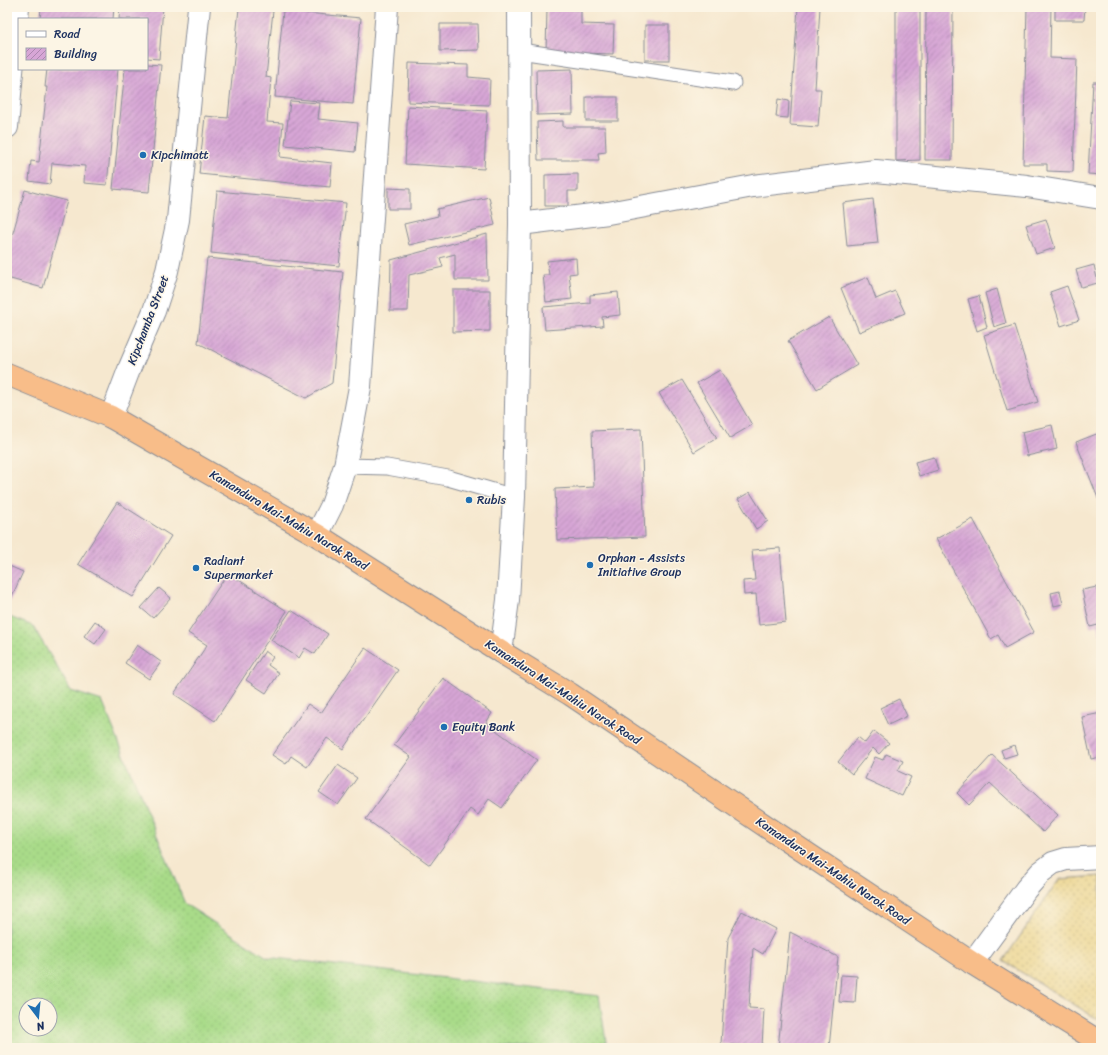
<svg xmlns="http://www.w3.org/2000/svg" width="1108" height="1055" font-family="Sriracha,sans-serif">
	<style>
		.grass { fill: url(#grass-dots); stroke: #628574; fill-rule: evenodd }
		.sand { fill: url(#sand-dots); stroke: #84847e }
		.building { fill: url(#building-hatch) }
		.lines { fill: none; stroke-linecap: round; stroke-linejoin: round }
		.lane-casing { stroke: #888c96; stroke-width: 17 }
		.street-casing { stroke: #888c96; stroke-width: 24 }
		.highway-casing { stroke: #888c96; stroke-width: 24 }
		.lane { stroke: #fff; stroke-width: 15 }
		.street { stroke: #fff; stroke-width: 22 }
		.highway { stroke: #f8bd89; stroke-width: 22 }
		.poi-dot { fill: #1f6fb2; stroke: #fcf5e5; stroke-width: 1.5 }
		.labels { text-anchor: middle; stroke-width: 3; stroke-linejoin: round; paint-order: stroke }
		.poi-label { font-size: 12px; fill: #1b2f5e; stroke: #fcf5e5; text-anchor: start }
		.street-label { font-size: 12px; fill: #1b2f5e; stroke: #fcf5e5 }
	</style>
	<defs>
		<pattern id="grass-dots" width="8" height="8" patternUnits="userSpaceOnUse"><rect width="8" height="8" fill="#a9db89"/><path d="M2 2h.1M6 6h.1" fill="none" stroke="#91bc79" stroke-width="1.8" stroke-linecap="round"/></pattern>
		<pattern id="sand-dots" width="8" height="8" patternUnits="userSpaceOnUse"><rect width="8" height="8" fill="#eeda9e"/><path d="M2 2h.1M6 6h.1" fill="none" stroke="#ccbb8a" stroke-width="1.8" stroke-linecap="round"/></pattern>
		<pattern id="building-hatch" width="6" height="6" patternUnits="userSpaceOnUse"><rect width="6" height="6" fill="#d7a6d6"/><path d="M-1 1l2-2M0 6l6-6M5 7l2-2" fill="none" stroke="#ae88b1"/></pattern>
	</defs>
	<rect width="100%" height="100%" fill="#fcf5e5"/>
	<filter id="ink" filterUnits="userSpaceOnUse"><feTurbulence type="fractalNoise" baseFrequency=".025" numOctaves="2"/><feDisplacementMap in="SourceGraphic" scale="8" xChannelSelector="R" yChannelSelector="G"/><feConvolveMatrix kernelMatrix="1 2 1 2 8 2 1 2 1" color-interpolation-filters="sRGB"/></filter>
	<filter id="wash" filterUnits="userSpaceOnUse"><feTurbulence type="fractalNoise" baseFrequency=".012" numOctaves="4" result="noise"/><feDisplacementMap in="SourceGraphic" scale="16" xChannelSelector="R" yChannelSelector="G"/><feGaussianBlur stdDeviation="0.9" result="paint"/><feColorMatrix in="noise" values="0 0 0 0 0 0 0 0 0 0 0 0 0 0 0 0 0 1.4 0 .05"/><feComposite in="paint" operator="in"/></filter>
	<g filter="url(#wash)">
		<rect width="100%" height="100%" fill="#f6e8cf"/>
		<path class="grass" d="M7,616l26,10 38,65 31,10 83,203 82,53 332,39 8,52h-600zM26,1005h24v24h-24z"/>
		<path class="sand" d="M1101,876v145l-98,-60 56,-82z"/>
		<g id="blocks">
			<g class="building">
				<path d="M41,7h73l-1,12h-73z"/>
				<path d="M120,7h43l-4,52 -12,-1v-39h-28z"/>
				<path d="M798,7h22l-5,82h6l-3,38 -28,-2z"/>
				<path d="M896,7h24v153l-24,1z"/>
				<path d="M926,7h27l-1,153h-27z"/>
				<path d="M1027,7h24l-1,51 27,1 -4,113 -26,-1v-7h-24z"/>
				<path d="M1055,7h30l-1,13h-29z"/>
				<path d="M239,8l34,3 -7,66 5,1 -4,44 16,1 -3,34 52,6 -2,24 -131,-13 6,-58 23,2z"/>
				<path d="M547,9l34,1v14l33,1 -1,29 -67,-2z"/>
				<path d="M283,11l78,7 -8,86 -78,-7z"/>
				<path d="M440,24h38l1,26 -39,1z"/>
				<rect x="645" y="25" width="24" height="35"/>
				<path d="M409,63l59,2v12l22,2 -1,26 -81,-3z"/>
				<path d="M147,64l14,1 -12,127 -36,-3 12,-120h22z"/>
				<path d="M47,69h71l-11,116 -23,-2 1,-17 -33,-3 -2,21 -21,-3 2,-20 8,1 8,-75h-2z"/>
				<path d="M572,69l1,45 -36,1 -1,-45z"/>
				<path d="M1093,82h8v93l-13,-1z"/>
				<rect x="586" y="97" width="32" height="24"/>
				<path d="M778,99l11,2 -1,17 -12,-1z"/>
				<path d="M290,101l30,2 -2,16 40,4 -3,29 -70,-7z"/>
				<path d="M408,106l79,5 -3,58 -79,-5z"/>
				<path d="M563,121v6h42l1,25 -8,1 1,7h-61l-1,-38z"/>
				<path d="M578,174v17h-10v15h-23v-31z"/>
				<path d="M388,188l22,1v20h-22z"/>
				<path d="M25,190l42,11 -24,87 -36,-10v-24z"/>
				<path d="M217,191l129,12 -7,63 -128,-13z"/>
				<path d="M489,197l6,28 -86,20 -5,-21 34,-8 -1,-7z"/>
				<path d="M873,199l5,44 -31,3 -4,-43z"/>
				<path d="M1046,219l9,29 -19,6 -10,-29z"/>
				<path d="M487,234l1,46h-33v-26l-15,4 3,9 -34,8 -1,36h-18l1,-51z"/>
				<path d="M207,258l136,14 -11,111 -26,15 -108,-55z"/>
				<path d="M576,258l1,15 -8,1 3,25 -26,3 -3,-27h6l-2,-14z"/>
				<path d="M1094,265l4,18 -17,4 -5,-17z"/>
				<path d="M868,277l8,22 19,-8 10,22 -46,19 -18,-44z"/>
				<path d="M1067,286l12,34 -18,6 -11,-34z"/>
				<path d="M997,289l9,34 -12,4 -9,-34z"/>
				<path d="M453,290h37v41l-37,1z"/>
				<path d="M618,292l2,23 -18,2 1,9 -58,4 -2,-23 47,-4v-8z"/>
				<path d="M979,296l8,31 -10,4 -9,-32z"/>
				<path d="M829,317l28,48 -40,24 -29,-48z"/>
				<path d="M1014,325l24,77 -31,9 -23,-76z"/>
				<path d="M720,370l32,55 -22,13 -33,-55z"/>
				<path d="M682,380l35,58 -23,14 -35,-59z"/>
				<path d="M1052,425l5,24 -30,7 -5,-24z"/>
				<path d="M641,429l4,108 -88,3 -2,-51 39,-2 -2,-56z"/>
				<path d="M1099,433l2,5v68l-25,-64z"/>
				<path d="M934,457l4,13 -19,6 -4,-14z"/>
				<path d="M750,492l18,29 -12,8 -18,-30z"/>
				<path d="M117,502l54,34 -38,61 -55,-33z"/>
				<path d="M973,519l61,113 -29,16 -7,-13 -7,4 -55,-100z"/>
				<path d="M780,548l6,74 -27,3 -3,-31 -12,1 -1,-14 12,-1 -3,-30z"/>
				<path d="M7,565l16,7 -16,35z"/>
				<path d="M228,573l59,38 -72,110 -41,-27 33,-49 -19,-12z"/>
				<path d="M1097,587l2,13h2v35h-1l-2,-10 -8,2 -8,-37z"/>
				<path d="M159,588l12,10 -18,20 -12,-10z"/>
				<path d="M1060,591l3,13 -9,2 -3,-13z"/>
				<path d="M291,610l37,24 -13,20 -10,-6 -6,10 -28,-18z"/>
				<path d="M95,621l11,8 -11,15 -11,-8z"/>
				<path d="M137,645l24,17 -12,17 -24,-16z"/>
				<path d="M365,648l33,22 -55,79 -16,-11 -20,29 -16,-11 -5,8 -14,-9 36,-51 13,9z"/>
				<path d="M265,651l8,6 -5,8 11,8 -13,20 -20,-13z"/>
				<path d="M443,678l49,35 -6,10 51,37 -35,48 -13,-9 -11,16 -8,-6 -40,56 -64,-46 45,-62 -17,-12z"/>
				<path d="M899,699l8,17 -19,9 -8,-17z"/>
				<path d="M1101,713v44l-10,2 -9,-42z"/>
				<path d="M874,731l15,12 -10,11 -6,-6 -21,26 -14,-12 20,-25 7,6z"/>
				<path d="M1014,745l3,9 -13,4 -3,-8z"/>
				<path d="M886,754l17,7 -5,10 13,6 -9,19 -37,-17 10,-22 8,3z"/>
				<path d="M992,755l66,60 -15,17 -53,-49 -21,22 -12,-12z"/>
				<path d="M338,765l19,13 -19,27 -19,-13z"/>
				<path d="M742,911l34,18 -13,25 -10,-6 -4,60 15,1 -2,38 -41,-3 7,-106z"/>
				<path d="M790,932l48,25 -9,91h-51z"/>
				<path d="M841,975l16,1 -2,27 -16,-1z"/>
			</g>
		</g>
	</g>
	<g filter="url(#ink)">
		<use href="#blocks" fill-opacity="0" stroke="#888c96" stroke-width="1"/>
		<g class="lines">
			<g class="lane-casing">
				<g id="lane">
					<path d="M520,51l213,32"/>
					<path d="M345,466l42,1 61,11 66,19"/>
				</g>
			</g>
			<g class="street-casing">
				<g id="street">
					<path d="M7,127l11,-120"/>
					<path d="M520,224l88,-11 145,-27 123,-15 151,15 74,12"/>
					<path d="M111,417l19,-50 24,-56 13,-40 11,-51 21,-213"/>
					<path d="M317,535l15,-30 13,-39 15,-79 27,-380"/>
					<path d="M501,652l7,-52 6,-103 6,-273 -1,-217"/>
					<path d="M972,963l54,-74 15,-17 12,-9 13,-4 35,-2"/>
				</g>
			</g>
			<g class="highway-casing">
				<path id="highway" d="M7,374l104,43 206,118 184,117 69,42 206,139 196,130 129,80"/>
			</g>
			<use href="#lane" class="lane"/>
			<use href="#street" class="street"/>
			<use href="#highway" class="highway"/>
		</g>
	</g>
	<g class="poi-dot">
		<circle cx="143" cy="155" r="4"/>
		<circle cx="469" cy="500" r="4"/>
		<circle cx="590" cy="565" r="4"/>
		<circle cx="196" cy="568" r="4"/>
		<circle cx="444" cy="727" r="4"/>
	</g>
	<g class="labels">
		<g class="poi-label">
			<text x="151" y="159">Kipchimatt</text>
			<text x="477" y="504">Rubis</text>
			<text x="598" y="562">Orphan - Assists<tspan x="598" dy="14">Initiative Group</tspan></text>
			<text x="204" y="565">Radiant<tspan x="204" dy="14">Supermarket</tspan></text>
			<text x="452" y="731">Equity Bank</text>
		</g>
		<g class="street-label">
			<text transform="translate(148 320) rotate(-69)" y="4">Kipchamba Street</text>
			<text transform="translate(289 520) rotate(31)" y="4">Kamandura Mai-Mahiu Narok Road</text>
			<text transform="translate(563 692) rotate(33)" y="4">Kamandura Mai-Mahiu Narok Road</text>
			<text transform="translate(833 871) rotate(34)" y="4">Kamandura Mai-Mahiu Narok Road</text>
		</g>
	</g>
	<rect width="1108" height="1055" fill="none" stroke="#fcf5e5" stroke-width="24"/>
	<rect x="18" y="18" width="130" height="52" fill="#fcf5e5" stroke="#a2a6af"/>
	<rect x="26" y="31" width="20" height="6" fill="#ffffff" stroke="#a2a6af"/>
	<text x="54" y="38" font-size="12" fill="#1b2f5e">Road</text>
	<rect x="26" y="48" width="20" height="12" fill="url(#building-hatch)" stroke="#a2a6af"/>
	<text x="54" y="58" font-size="12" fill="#1b2f5e">Building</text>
	<g transform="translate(38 1017) rotate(164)"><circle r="19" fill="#fcf5e5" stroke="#a2a6af"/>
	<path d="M0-3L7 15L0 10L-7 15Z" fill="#1f6fb2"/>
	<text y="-6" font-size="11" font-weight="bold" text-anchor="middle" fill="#1b2f5e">N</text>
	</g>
</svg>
